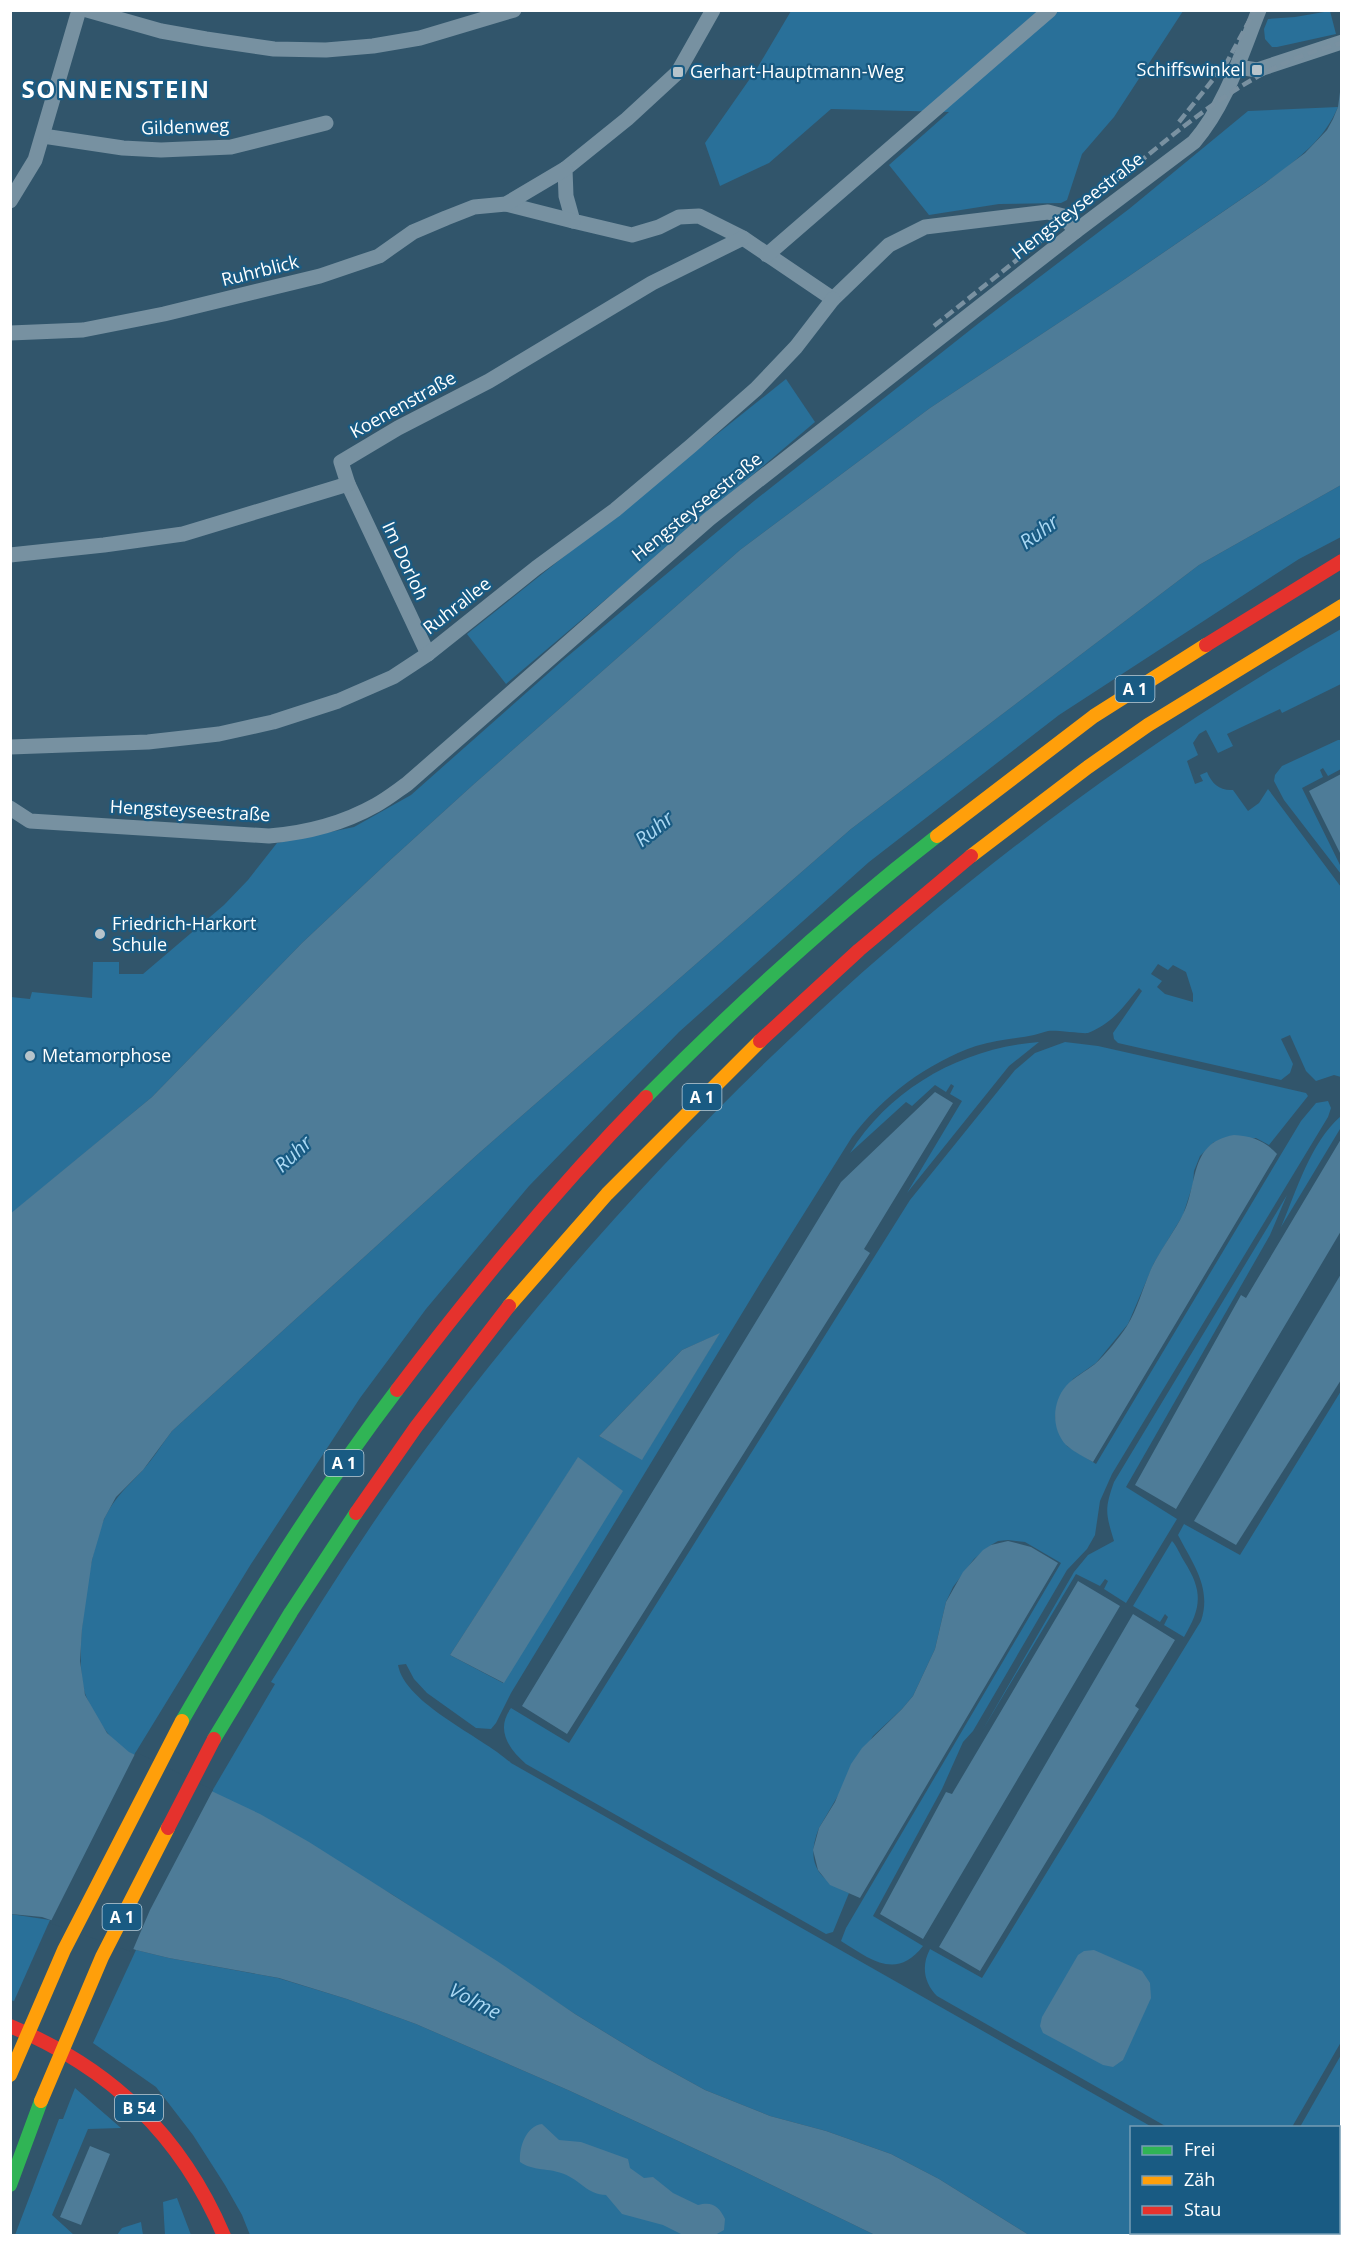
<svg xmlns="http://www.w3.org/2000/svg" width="1352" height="2246" font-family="'Open Sans',sans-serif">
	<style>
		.green { fill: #297099; fill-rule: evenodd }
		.water { fill: #4e7c98 }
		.pier { fill: #31556b }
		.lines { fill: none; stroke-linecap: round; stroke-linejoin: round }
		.street { stroke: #7791a1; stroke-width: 15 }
		.fast { stroke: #30b455; stroke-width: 14 }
		.slow { stroke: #ff9f0a; stroke-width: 14 }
		.jam { stroke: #e5322d; stroke-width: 14 }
		.rail { stroke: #7991a1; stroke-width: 4.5; stroke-dasharray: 10 4.5; stroke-linecap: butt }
		.slow-bridge { stroke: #ff9f0a; stroke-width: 14 }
		.jam-bridge { stroke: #e5322d; stroke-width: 14 }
		.poi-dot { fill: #b7c4cb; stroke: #195b83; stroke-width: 2 }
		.labels { text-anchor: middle; stroke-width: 4.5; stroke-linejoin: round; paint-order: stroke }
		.shield { fill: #195b83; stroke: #baceda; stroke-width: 1.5 }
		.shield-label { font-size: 16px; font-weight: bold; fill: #fff }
		.poi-label { font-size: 18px; fill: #fff; stroke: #195b83; text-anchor: start }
		.street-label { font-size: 18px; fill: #fff; stroke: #195b83 }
		.water-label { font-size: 20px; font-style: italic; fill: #aad8f3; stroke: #195b83 }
		.district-label { font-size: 24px; font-weight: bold; letter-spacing: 1.5px; fill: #fff; stroke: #195b83 }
	</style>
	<rect width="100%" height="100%" fill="#31556b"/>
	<g class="green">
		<path d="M791,11h392l-69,106 -32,37 -15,46 -6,3 -62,1 -70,11 -40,-50 60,-53 -118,-3 -62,54 -49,23 -15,-43 51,-73z"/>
		<path d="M1330,11l6,23 -59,13h-5l-7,-8 -1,-10 4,-10 27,-2z"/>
		<path d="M1338,107c-12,28 -30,43 -53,62l-166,114 -189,125 -190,142 -266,234 -87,79 -85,80 -150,154 -141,117v-217l19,2 2,-7 60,6 1,-36h26v12h24l81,-69 24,-25 29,-37 77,-16 57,-32 151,-134 192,-160 225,-178 150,-114 119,-98z"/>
		<path d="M786,379l29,43 -309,262 -39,-50z"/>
		<path d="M1341,485v52l-42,22 -240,156 -190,147 -190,170 -150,154 -103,123 -66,89 -109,166 -117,191c-22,-10 -39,-38 -48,-59 -14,-34 3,-146 19,-179 10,-20 22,-30 37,-46 11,-12 20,-27 30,-40l306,-277 373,-325 348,-264z"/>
		<path d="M1341,629v55l-59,29 -2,-4 -53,25 6,12 -15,7 -12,-23 -7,4 -6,9 5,12 -11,6 8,23 8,-3 -3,-6 7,-3c5,12 13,19 26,18l15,21 11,-8 9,-14 73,98v190l-7,-2 -18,6 -10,-10 -16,-36 -9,4 12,25 -3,9 -9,7 -163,-37 -4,-4 -1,-6 29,-42 -3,-3c-17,20 -26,35 -51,45 -5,1 -31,-3 -40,-2 -5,1 -9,3 -14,4 -19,4 -39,5 -58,11 -49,17 -93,50 -124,91l-91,145 -250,411 -15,30 -5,6 -15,-1 -49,-35 -13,-14 -8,-15 -8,1c7,39 85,72 113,98l641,364 -20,1v104h206l1,-31 2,2v32h-312l-90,-56 -48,-25 -65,-23 -56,-15 -65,-26 -58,-32 -72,-44 -182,-119 -182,-102 64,-109 -4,-2c50,-80 100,-160 156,-235 245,-328 557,-616 914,-818zM1158,964l10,6 5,-5 13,7 7,22v8l-28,-8 -8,-7 5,-6 -11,-7zM719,1334l-77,125 -43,-23 83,-86zM578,1458l44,33 -119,192 -53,-28z"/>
		<path d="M1338,740h3v29l-13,7 -5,-8 -3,2 3,7 -21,11 39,79v7l-57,-74 -10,-19 1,-6 7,-9z"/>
		<path d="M1039,1042l-30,24 -102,127 55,-92 -12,-7 4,-8 -3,-2 -5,8 -11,-7 -23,21 -6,-4 -56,51c41,-66 113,-105 189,-111z"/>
		<path d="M1065,1042l33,4 208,47 2,3 -39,49 -13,-7 -42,4 -14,14 -6,15 -1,13 -10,31 -29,48 -26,61 -32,39 -23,16 -18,37 3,14 9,16 29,18 205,-343 15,-18 12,-2 3,7 -3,9 -216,357 -12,27 -5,34 -8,14 -20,21 -94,161 -10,11 -21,47 -69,127 50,30c-27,35 -53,13 -82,-5l5,-13 215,-365 -36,-21 -17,-2 -10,1 -7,4 -17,14 -21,28 -7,15 -11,47 -22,47 -11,13 -29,27 -54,92c-14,35 -1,51 30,65l-16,39 -7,2 -300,-170c-17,-15 -31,-34 -15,-56l58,35 341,-543 105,-130 20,-17z"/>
		<path d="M1341,1116v14l-1,-1 -59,98c16,-37 29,-84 60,-111z"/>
		<path d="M1287,1195l-17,40 -144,252 51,32 -51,84 -22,-14 4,-8 -3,-2 -5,7 -24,-12 -94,157 92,-159 14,-17 26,-14c-8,-27 -10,-31 0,-59z"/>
		<path d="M1341,1391v651l-49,85h-125l-230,-131c-13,-13 -16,-30 -7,-47l52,29 219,-357c11,-33 -8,-57 -23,-86l6,-11 56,31z"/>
		<path d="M1172,1541c5,5 8,14 12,20 19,30 18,46 0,76l-20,-12 4,-8 -3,-3 -5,8 -27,-16z"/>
		<path d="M10,1914l40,6 -36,81 -4,-1z"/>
		<path d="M136,1950l33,8 109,20 69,21 69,25 152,66 173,80 134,65h-625l-8,-20 -17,-30 -32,-50 -37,-48 -63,-44z"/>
		<path d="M1341,2055v140l-3,-2v-65l-38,-1z"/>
		<path d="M75,2088l46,40 -33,1 -36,86 22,20h-59l44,-116h4z"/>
		<path d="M177,2198l14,37h-26l-2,-33z"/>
		<path d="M141,2222l2,13h-26l5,-7z"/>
	</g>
	<g class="water">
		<path d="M1340,74h1v411l-142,80 -348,264 -373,325 -306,277 -29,39 -27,27 -12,22 -12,41 -10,69 -2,32 5,34 22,38 22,19 131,62 49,28 188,119 78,53 72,44 58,32 65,26 56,15 65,23 48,25 90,56h-154l-134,-65 -173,-80 -152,-66 -69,-25 -68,-21 -110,-20 -33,-8 -94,-33 -31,-3 -1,-700 142,-117 150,-154 85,-80 87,-79 266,-234 190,-142 189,-125 146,-100 40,-30 22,-23 6,-11 5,-12 2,-15z"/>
		<path d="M1341,774v81l-32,-64z"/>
		<path d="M935,1092l18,11 -89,146 6,4 -303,481 -45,-28 319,-524z"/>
		<path d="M1234,1135c18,1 31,6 43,19l-184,308c-9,-5 -19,-10 -27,-17 -15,-16 -14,-43 0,-59 8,-9 19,-14 29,-22 12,-11 23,-25 32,-38 11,-18 16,-39 25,-59 8,-16 19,-31 28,-47 20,-32 6,-77 54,-85z"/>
		<path d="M1341,1139v92l-165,278 -41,-24 106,-190 5,3z"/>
		<path d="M1341,1274v106l-105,165 -42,-24z"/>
		<path d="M720,1333l-78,127 -43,-24 83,-86z"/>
		<path d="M578,1457l45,34 -119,192 -54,-28z"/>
		<path d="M1008,1541l23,6 27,16 -198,335 -30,-13 -12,-15 -5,-20 6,-22 16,-26 16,-38 11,-16 40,-39 11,-13 22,-47 11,-47 17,-30 20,-22 8,-5z"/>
		<path d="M1078,1581l42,25 -197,333 -43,-25 66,-122 6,2z"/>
		<path d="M1133,1614l42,26 -40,66 4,3 -159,262 -41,-24z"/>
		<path d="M1094,1950l48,21 8,12 1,15 -28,62 -10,7 -10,-2 -60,-32 -3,-7 2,-9 36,-62 6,-4z"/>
		<path d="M542,2124l17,16 22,2 47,17 2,9 14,10 9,-1 20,16 25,12c14,-4 21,1 27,14l-1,11 -9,5h-32l-20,-10 -41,-11 -16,-19c-18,0 -26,-15 -42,-21 -14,-6 -32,-3 -44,-12 -1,-15 6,-36 22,-38z"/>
		<path d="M90,2146l20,8 -29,71 -21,-8z"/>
	</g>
	<path class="pier" d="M136,1752l77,38 -63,120 -18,42 -82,-29z"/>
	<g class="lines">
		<g class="street">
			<path d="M87,10l74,21 45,8 68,10 52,1 47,-4 47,-8 94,-28"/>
			<path d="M713,10l-35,62 -51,47 -62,50 1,27 7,25 59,14 27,-8 20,-10 20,-1 44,22 90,61 56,-54 36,-18 123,-15 15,4 13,15"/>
			<path d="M1238,67l19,3 85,-28"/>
			<path d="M43,136l80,12 38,2 70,-3 95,-24"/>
			<path d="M10,201l25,-41 44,-150"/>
			<path d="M506,204l67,17"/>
			<path d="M767,255l283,-245"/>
			<path d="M10,333l73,-3 81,-16 156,-38 59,-20 34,-24 33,-14 28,-11 32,-3 59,-35"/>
			<path d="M348,484l80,170"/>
			<path d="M10,555l94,-10 79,-11 165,-50 -7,-22 57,-34 91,-47 163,-98 91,-45"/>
			<path d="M10,747l138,-5 71,-8 54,-12 65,-21 55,-24 35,-23 108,-86 79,-58 76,-64 65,-57 40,-42 37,-48"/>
			<path d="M10,808l20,13 239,15c36,-3 75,-13 107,-31 11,-6 21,-14 31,-21l302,-265 367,-288 118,-89c32,-37 47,-87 65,-132"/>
		</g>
		<g class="fast">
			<path d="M646,1097c92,-93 188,-181 291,-261"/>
			<path d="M182,1721c66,-114 135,-226 215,-331"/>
			<path d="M214,1739l77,-127 65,-99"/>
			<path d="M10,2185l31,-84"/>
		</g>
		<g class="slow">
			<path d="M937,836l157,-120 112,-71"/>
			<path d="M971,856l117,-89 60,-42 194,-119"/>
			<path d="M509,1306l98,-112 153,-153"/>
		</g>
		<g class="jam">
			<path d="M1206,645l136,-84"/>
			<path d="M760,1041l99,-91 112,-94"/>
			<path d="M397,1390c77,-102 159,-201 249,-293"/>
			<path d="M356,1513l60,-86 93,-121"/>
			<path d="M10,2026c101,42 171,109 214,210"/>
		</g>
		<g class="rail">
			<path d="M1179,122l48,-60 28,-52"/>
			<path d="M934,326c63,-50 125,-100 188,-150 71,-57 128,-109 220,-133"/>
		</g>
		<g class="slow-bridge">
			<path d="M10,2075l54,-125 118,-229"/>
			<path d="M41,2101l61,-144 66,-129"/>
		</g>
		<path class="jam-bridge" d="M168,1828l46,-89"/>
	</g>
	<g class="poi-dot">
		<rect x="1251" y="64" width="12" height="12" rx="3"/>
		<rect x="672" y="66" width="12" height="12" rx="3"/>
		<circle cx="100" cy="934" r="6"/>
		<circle cx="30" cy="1056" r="6"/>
	</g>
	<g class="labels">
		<g class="shield">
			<rect x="1115.5" y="676" width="39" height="26" rx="4.5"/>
			<rect x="682.5" y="1084" width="39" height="26" rx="4.5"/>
			<rect x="324.5" y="1450" width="39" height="26" rx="4.5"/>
			<rect x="102.5" y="1904" width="39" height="26" rx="4.5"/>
			<rect x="115" y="2095" width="48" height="26" rx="4.5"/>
		</g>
		<g class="shield-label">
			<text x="1135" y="695">A 1</text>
			<text x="702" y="1103">A 1</text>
			<text x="344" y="1469">A 1</text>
			<text x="122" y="1923">A 1</text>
			<text x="139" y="2114">B 54</text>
		</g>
		<g class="poi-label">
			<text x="1245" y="76" text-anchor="end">Schiffswinkel</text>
			<text x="690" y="78">Gerhart-Hauptmann-Weg</text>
			<text x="112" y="930">Friedrich-Harkort<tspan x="112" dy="21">Schule</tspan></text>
			<text x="42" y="1062">Metamorphose</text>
		</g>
		<g class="street-label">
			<text transform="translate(185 127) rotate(-2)" y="6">Gildenweg</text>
			<text transform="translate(1078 206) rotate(-38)" y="6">Hengsteyseestraße</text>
			<text transform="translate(260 271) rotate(-14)" y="6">Ruhrblick</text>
			<text transform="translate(403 405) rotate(-29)" y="6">Koenenstraße</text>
			<text transform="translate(697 507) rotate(-39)" y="6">Hengsteyseestraße</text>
			<text transform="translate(405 561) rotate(65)" y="6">Im Dorloh</text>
			<text transform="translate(457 606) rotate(-38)" y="6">Ruhrallee</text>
			<text transform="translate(190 811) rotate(3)" y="6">Hengsteyseestraße</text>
		</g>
		<g class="water-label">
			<text transform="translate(1039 532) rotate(-36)" y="7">Ruhr</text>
			<text transform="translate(654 829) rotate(-39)" y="7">Ruhr</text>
			<text transform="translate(293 1154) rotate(-43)" y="7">Ruhr</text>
			<text transform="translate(475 2001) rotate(27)" y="7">Volme</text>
		</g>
		<g class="district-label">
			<text x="116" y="98">SONNENSTEIN</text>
		</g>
	</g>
	<rect width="1352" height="2246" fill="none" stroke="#ffffff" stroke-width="24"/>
	<rect x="1130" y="2126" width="210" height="108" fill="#195b83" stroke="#759db5" stroke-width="1.5"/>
	<rect x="1142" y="2146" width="30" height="9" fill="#30b455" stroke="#759db5" stroke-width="1.5"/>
	<text x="1184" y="2156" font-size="18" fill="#ffffff">Frei</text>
	<rect x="1142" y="2176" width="30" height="9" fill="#ff9f0a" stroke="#759db5" stroke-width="1.5"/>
	<text x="1184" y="2186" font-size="18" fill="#ffffff">Zäh</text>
	<rect x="1142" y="2206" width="30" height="9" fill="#e5322d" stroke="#759db5" stroke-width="1.5"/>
	<text x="1184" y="2216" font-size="18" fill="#ffffff">Stau</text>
</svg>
